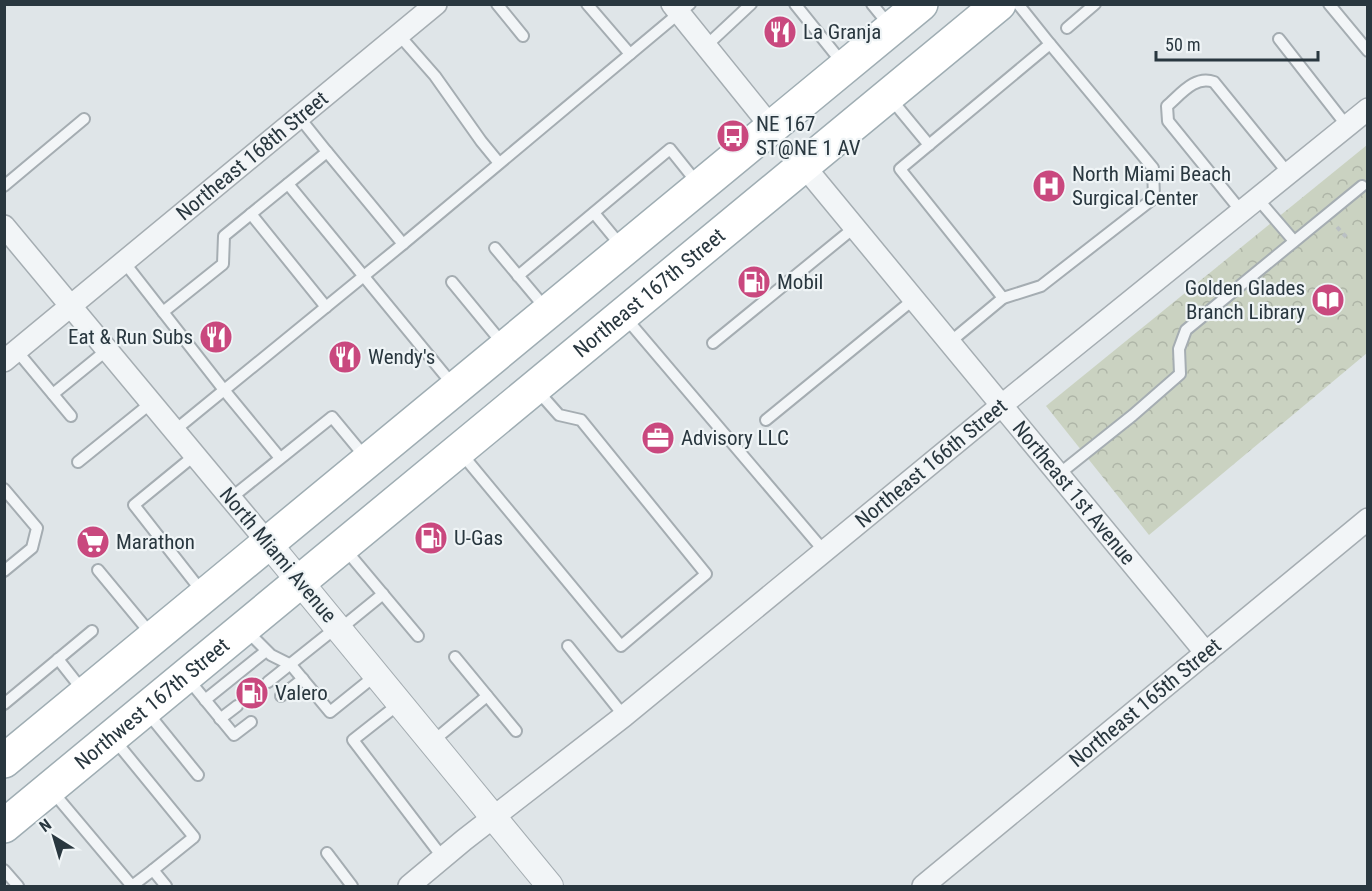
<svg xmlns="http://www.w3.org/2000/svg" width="1372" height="891" font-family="'Roboto Condensed',sans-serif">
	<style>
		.park { fill: url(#park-crowns) }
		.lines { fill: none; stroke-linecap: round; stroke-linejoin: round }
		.service-casing { stroke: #a5adb2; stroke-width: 14 }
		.minor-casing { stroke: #a5adb2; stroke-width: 24 }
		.tertiary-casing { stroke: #a5adb2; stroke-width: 28 }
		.primary-casing { stroke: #9fadb3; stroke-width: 36 }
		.path { stroke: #bac0c3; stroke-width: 4; stroke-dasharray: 4.5 4.5; stroke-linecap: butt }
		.service { stroke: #f2f5f7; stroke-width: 10 }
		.minor { stroke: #f2f5f7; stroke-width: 21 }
		.tertiary { stroke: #f2f5f7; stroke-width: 26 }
		.primary { stroke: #fff; stroke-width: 33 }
		.labels { text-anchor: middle; stroke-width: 4.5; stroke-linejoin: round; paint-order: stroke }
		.poi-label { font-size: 21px; fill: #29373f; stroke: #eff4f6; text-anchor: start }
		.street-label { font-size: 21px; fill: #29373f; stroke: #eff4f6 }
	</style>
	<defs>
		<pattern id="park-crowns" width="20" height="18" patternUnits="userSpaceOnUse" patternTransform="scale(1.5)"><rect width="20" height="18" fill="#cad2c1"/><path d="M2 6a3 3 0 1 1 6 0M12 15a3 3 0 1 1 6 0" fill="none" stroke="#aeb5a7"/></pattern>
	</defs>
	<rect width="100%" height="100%" fill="#dfe5e8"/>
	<path class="park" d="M1367,145v208l-218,182 -103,-129z"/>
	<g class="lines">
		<g class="service-casing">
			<g id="service">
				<path d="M497,4l26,32"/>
				<path d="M587,4l43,50"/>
				<path d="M795,4l49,61"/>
				<path d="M872,4l17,21"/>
				<path d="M1329,4l39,47"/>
				<path d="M1067,28l28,-24"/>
				<path d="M399,35l36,41 46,65 18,22"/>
				<path d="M1279,39l68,87"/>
				<path d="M706,46l45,-42"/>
				<path d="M891,99l38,46"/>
				<path d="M327,152l76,92"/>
				<path d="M288,184l165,201"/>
				<path d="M4,186l80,-67"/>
				<path d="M1257,198l37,43"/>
				<path d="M1241,211l-73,-90 -1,-15c14,-12 28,-31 47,-24l74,91"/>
				<path d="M594,213l28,34"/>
				<path d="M251,214l75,93"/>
				<path d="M495,248l52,62"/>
				<path d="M124,262l100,128 56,68"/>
				<path d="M518,276l152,-127 28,35"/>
				<path d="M452,282l51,62"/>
				<path d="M1003,298l-103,-129 150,-125 -32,-40"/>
				<path d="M163,312l60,-48 1,-28 103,-84 -28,-35"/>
				<path d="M625,317l199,234"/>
				<path d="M950,342l53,-44 38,-12 113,-88 -1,-30 -103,-124"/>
				<path d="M713,343l142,-116"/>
				<path d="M17,351l54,65"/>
				<path d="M53,394l54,-44"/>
				<path d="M766,420l148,-121"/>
				<path d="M174,431l229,-187 287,-240"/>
				<path d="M461,453l160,193 85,-72 -125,-154 -22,-5 -23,-26"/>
				<path d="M195,455l-61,50 69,88"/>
				<path d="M78,462l73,-59"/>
				<path d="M1059,474l74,-59 47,-41 -1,-25 7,-19 176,-144"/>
				<path d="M4,489l33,39 -5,20 -28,23"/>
				<path d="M231,498l101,-81 34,41"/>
				<path d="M345,549l73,87"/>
				<path d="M98,570l53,64"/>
				<path d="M245,629l26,26 20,10 39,47 46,-37"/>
				<path d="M340,629l43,-35"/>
				<path d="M568,646l56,70"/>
				<path d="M455,657l61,74"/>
				<path d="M58,659l26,33"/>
				<path d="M188,679l46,56 17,-13"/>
				<path d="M268,682l69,-55"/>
				<path d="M281,696l22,-17"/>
				<path d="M205,700l61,-49"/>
				<path d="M400,703l-47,37 90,118"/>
				<path d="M4,704l88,-73"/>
				<path d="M147,712l51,63"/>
				<path d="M220,719l17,-13"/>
				<path d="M113,738l81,99 -41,33 13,16"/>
				<path d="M432,742l55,-46"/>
				<path d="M52,791l80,95 21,-16"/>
				<path d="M327,853l25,33"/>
				<path d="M4,870l14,16"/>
			</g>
		</g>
		<g class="minor-casing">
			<g id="minor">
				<path d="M672,4l100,124"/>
				<path id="s1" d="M804,166l402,487"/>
				<path d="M4,226l264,317"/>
				<path id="s2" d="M4,361l432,-357"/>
				<path id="s3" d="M409,886l55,-46 160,-124 378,-311 366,-296"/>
				<path id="s4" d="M923,886l445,-367"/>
			</g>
		</g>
		<g class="tertiary-casing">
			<path id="tertiary" d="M268,543l282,343"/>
		</g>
		<g class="primary-casing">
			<g id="primary">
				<path d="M4,761l917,-757"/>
				<path id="s5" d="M4,826l995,-822"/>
			</g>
		</g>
		<path class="path" d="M1337,227l12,13"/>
		<use href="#service" class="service"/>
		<use href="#minor" class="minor"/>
		<use href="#tertiary" class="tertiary"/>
		<use href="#primary" class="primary"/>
	</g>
	<defs>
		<g id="restaurant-disc" transform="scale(1.725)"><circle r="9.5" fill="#c9487e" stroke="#eff4f6"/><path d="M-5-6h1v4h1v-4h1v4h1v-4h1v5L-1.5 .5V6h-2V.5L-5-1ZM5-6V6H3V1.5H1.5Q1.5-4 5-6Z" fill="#fff"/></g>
		<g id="bus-disc" transform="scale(1.725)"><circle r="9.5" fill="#c9487e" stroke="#eff4f6"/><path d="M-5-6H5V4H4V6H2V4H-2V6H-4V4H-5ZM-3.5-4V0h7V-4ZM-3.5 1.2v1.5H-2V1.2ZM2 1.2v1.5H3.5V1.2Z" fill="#fff"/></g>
		<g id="hospital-disc" transform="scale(1.725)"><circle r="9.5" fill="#c9487e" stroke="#eff4f6"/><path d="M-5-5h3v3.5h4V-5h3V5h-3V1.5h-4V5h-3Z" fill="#fff"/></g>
		<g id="fuel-disc" transform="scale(1.725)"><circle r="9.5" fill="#c9487e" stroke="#eff4f6"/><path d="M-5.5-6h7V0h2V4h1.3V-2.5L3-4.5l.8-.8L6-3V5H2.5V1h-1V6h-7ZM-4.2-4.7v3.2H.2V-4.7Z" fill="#fff"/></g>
		<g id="library-disc" transform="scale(1.725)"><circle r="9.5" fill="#c9487e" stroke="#eff4f6"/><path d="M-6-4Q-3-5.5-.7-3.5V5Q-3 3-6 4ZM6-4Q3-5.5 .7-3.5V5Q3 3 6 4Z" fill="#fff"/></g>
		<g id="office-disc" transform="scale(1.725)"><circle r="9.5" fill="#c9487e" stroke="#eff4f6"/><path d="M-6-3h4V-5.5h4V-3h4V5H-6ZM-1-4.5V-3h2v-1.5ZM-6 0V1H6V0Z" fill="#fff"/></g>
		<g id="supermarket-disc" transform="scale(1.725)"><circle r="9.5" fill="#c9487e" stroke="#eff4f6"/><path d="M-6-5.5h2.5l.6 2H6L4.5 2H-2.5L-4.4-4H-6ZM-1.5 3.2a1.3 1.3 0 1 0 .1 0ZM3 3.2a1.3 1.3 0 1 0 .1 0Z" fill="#fff"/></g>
	</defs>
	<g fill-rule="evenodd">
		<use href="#restaurant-disc" x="780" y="32"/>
		<use href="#bus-disc" x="733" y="136"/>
		<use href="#hospital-disc" x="1049" y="186"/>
		<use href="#fuel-disc" x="754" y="282"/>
		<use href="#library-disc" x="1328" y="300"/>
		<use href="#restaurant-disc" x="216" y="337"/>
		<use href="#restaurant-disc" x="345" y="357"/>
		<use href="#office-disc" x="658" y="438"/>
		<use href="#fuel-disc" x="431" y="538"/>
		<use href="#supermarket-disc" x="93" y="542"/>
		<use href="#fuel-disc" x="252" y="693"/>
	</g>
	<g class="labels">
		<g class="poi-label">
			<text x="803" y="39">La Granja</text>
			<text x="756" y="131">NE 167<tspan x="756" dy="24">ST@NE 1 AV</tspan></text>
			<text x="1072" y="181">North Miami Beach<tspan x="1072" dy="24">Surgical Center</tspan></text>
			<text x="777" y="289">Mobil</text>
			<text x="1305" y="295" text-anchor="end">Golden Glades<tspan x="1305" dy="24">Branch Library</tspan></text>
			<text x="193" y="344" text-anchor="end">Eat &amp; Run Subs</text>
			<text x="368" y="364">Wendy's</text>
			<text x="681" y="445">Advisory LLC</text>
			<text x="454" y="545">U-Gas</text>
			<text x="116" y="549">Marathon</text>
			<text x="275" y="700">Valero</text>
		</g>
		<g class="street-label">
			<text dy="7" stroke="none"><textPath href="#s2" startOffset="322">Northeast 168th Street</textPath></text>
			<text dy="7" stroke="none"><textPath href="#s5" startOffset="837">Northeast 167th Street</textPath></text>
			<text dy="7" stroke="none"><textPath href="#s3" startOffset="672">Northeast 166th Street</textPath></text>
			<text dy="7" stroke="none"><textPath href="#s1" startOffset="424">Northeast 1st Avenue</textPath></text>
			<text transform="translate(278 555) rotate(50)" y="7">North Miami Avenue</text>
			<text dy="7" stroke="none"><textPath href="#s5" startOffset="192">Northwest 167th Street</textPath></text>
			<text dy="7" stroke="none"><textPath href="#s4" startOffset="288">Northeast 165th Street</textPath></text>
		</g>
	</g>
	<rect width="1372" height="891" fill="none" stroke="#29373f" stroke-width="12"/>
	<g transform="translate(54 837) rotate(323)" stroke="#eff4f6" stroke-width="4.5" paint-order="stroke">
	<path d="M0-4.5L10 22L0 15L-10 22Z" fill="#29373f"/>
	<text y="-9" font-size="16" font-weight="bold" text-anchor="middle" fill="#29373f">N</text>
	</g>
	<path d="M1156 51v9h162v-9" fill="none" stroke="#29373f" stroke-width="3"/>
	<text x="1165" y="51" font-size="18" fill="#29373f" stroke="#eff4f6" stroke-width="4.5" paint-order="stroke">50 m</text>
</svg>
